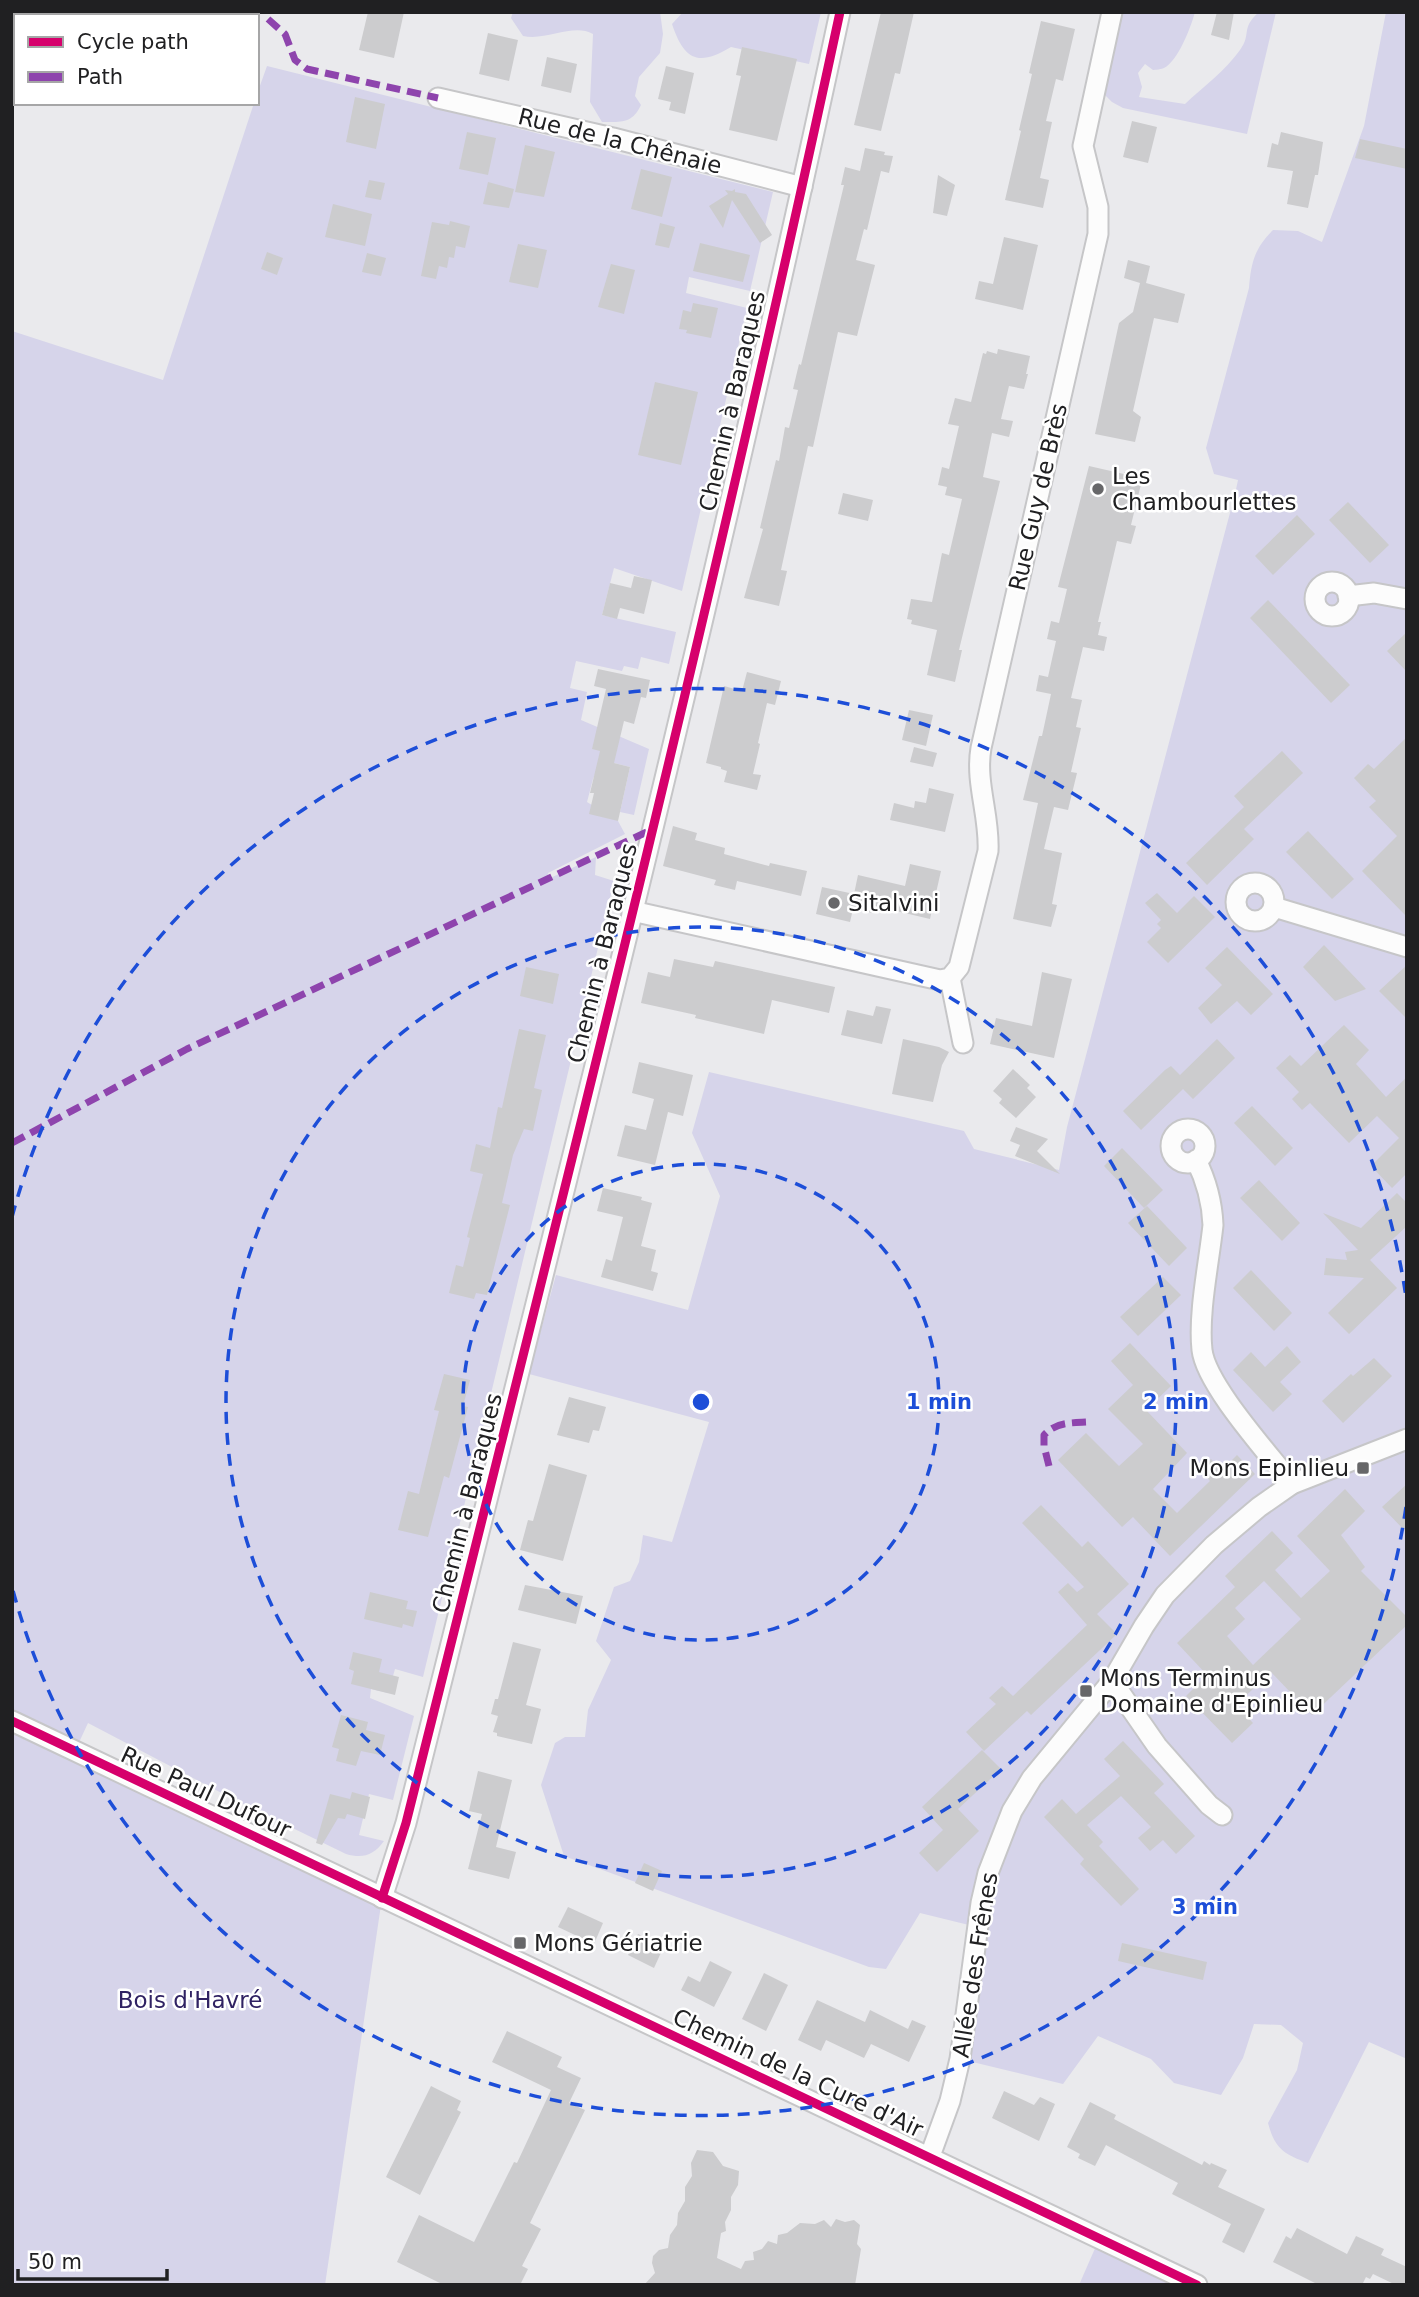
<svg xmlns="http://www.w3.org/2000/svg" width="1419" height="2297" font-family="'DejaVu Sans',sans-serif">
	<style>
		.green { fill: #d6d4ea }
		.building { fill: #ccccce; fill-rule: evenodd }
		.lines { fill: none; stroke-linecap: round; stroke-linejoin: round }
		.minor-casing { stroke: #c6c6c8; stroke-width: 23 }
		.minor { stroke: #fcfcfc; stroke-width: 19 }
		.quiet { stroke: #8e44ad; stroke-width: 7; stroke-dasharray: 14 7; stroke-linecap: butt }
		.cycleway-casing { stroke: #fff; stroke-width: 13 }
		.cycleway { stroke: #d6006c; stroke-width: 9 }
		.ring { fill: none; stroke: #1d4ed8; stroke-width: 3.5; stroke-dasharray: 12 9 }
		.poi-dot { fill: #676769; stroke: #fff; stroke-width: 2.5 }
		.labels { text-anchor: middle; stroke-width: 5; stroke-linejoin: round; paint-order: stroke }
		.street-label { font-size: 23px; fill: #202022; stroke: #fff }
		.poi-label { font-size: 23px; fill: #202022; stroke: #fff; text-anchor: start }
		.park-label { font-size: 23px; fill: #302263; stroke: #fff }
		.centre { fill: #1d4ed8; stroke: #fff; stroke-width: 3.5 }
		.ring-label { font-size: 21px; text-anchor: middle; font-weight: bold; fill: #1d4ed8; stroke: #fff; stroke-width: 5; stroke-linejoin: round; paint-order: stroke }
	</style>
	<rect width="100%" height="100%" fill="#eaeaed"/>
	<g class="green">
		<path d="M513,12h147l3,22 -3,19 -21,24 -4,19 6,9c-9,19 -20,17 -39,17l-12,-20 3,-68c-20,-11 -46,7 -70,2l-12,-18z"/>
		<path d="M683,12h138l-12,52 -78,-17c-33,20 -47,13 -59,-23z"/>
		<path d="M1121,12h74c-4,15 -17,49 -31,56 -1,1 -10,2 -11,2l-8,-6 -7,9 4,14 -3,10 46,7c18,-17 41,-34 55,-54 12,-16 0,-21 19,-38h17l-29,122 -124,-26 -11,-6 -10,-10z"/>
		<path d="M1386,12h21v2047l-38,-17 -61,121c-24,-9 -33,-14 -40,-40l29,-53 6,-27 -22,-18 -27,-1 -11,34 -22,37 -47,-12 -23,-24 -53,-23 -35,48 -103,-25 17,-132 -57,-14 -34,56 -17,-2 -305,-111 -23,-71 14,-42 10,-6h20l3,-27 23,-50 -15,-19 18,-54 16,-6 9,-19 4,-27 29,7 37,-120 -180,-48 27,-99 132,35 32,-114 -28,-63 17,-61 255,59 10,18 85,21 8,-43 168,-633 3,-14 -24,-6 -8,-26 43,-160c2,-26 6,-40 24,-58l25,1 24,11 42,-116z"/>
		<path d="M267,66l506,126 -23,99 -61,-14 -3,16 61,15 -65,283 -68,-23 -12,47 74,17 -7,32 -28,-7 -3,12 -14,-3 -2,5 -46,-10 -6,27 17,4 -6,28 68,29 -15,66 -14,-3 10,-45 -28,-7 -9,19 -6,23 31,19 7,13 -77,39v6l48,-22 -1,18 19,6 -191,796 -28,-8 -7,24 -17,-4 -1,9 44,18 -21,84 -24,-6 -10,41 25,6c-10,14 -21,18 -38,13l-111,-54 -147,-77 -13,28 307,147 -57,387h-313v-1954l151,49 91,-277h3v-9z"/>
		<path d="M1100,2237l76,38 -5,10h-92z"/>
	</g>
	<g class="building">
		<path d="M368,12h36l-10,46 -35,-8z"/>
		<path d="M881,12h33l-14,62 -5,-1 -14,58 -27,-6z"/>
		<path d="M1217,12h17l-5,28 -18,-5z"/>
		<path d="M1041,21l34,8 -12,52 -7,-2 -10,42 6,1 -12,56 9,2 -6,28 -38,-8 16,-69 -2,-1 13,-56 -3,-1z"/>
		<path d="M488,33l30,7 -9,41 -30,-7z"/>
		<path d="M742,47l55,12 -20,82 -48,-11 12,-54 -5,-1z"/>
		<path d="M547,57l30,7 -6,29 -30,-7z"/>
		<path d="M666,66l28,7 -9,41 -16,-4 2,-8 -13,-3z"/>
		<path d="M355,97l30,7 -9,45 -30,-7z"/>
		<path d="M1132,121l25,6 -9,36 -25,-6z"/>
		<path d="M467,132l29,6 -8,37 -29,-6z"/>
		<path d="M1281,132l42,10 -5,33h-3l-7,33 -21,-4 6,-33 -26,-4 5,-24 6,2z"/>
		<path d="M1360,139l47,10v20l-52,-11z"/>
		<path d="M525,145l30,7 -11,45 -29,-5z"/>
		<path d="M865,148l20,4 -1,3 9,1 -4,17 -8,-2 -14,59 -3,-1 -8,31 19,5 -18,71 -19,-4 -25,115 -5,-1 -27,124 6,1 -8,35 -35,-8 19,-69 -3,-1 16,-68 3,1 6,-34 4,1 9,-38 -5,-1 6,-25 2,1 43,-180h-3l4,-18 15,4z"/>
		<path d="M641,169l31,8 -10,40 -31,-8z"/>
		<path d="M938,175l17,10 -8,31 -14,-3z"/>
		<path d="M369,180l16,3 -4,17 -16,-3z"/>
		<path d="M488,182l26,7 -5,19 -26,-4z"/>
		<path d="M735,189v3l11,2 26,41 -12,8 -28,-43 -9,28 -14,-22 19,-12 -3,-4 7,1z"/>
		<path d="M333,204l39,10 -7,32 -40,-9z"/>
		<path d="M450,221l20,5 -5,22 -9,-2 -2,12 -5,-1 -2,11 -8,-2 -3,13 -15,-3 11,-54 17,3z"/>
		<path d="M660,223l15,4 -6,21 -14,-3z"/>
		<path d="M1004,237l34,8 -15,65 -48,-11 4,-18 14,3z"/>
		<path d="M700,243l50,12 -7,27 -50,-11z"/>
		<path d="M518,244l29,6 -9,38 -29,-6z"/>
		<path d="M267,252l16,6 -6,17 -16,-6z"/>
		<path d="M367,253l19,5 -5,18 -19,-4z"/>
		<path d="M1128,260l22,6 -4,17 39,11 -7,29 -24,-5 -21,93 8,6 -6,25 -40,-8 24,-111 14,-11 7,-29 -16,-5z"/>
		<path d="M611,264l24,6 -11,44 -26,-7z"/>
		<path d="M693,303l25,5 -7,30 -25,-5 1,-3 -8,-1 4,-19 8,2z"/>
		<path d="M998,349l32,7 -4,18h2l-4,15 -15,-3 -8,33 12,2 -4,16 -17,-4 -9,44 17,4 -41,169h3l-7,32 -28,-7 10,-45 -26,-6 1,-4 -5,-1 4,-20 21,3 10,-49 7,2 13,-56 -17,-4 2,-8 -9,-2 4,-18 7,2 10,-43 -11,-2 7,-26 16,4 12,-49 3,1 1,-3 10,3z"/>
		<path d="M655,382l43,10 -17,73 -43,-10z"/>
		<path d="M1089,466l35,8v-2l19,4 -12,49 5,1 -5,18 -14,-3 -19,81h3l-3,13 9,2 -3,14 -21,-4 -12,51 11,2 -6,27 5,1 -10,44 6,1 -9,37 -14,-3 -10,42 18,4 -10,51 5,1 -6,22 -38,-8 25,-116 -15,-3 16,-64h3l9,-42 -15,-3 3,-16 9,2 8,-36 -9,-2 4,-18 8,2 8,-34 -9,-2z"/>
		<path d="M843,493l30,7 -5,21 -30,-7z"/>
		<path d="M1348,502l41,43 -19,18 -41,-43z"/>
		<path d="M1297,515l18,19 -42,41 -18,-19z"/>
		<path d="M634,576l18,4 -8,34 -24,-6 -3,11 -15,-4 8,-32 21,5z"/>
		<path d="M1268,600l82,85 -19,18 -81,-85z"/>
		<path d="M1407,632v40l-20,-21z"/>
		<path d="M598,669l52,11 -4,18 -5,-1 -7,27 -10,-3 -10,42 16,4 -12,54 -29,-7 5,-21h-4l10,-42 -8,-2 14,-60 -12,-3z"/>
		<path d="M747,672l34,9 -6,24 -8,-2 -9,40 2,1 -7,30 8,1 -4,15 -33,-8 3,-11 -6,-2v-2l-15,-4 18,-77 18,5z"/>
		<path d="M909,710l24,5 -7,31 -24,-6z"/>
		<path d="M1407,737v180l-45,-46 35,-35 -28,-29 7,-6 -22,-23 14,-14 6,5z"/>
		<path d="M914,747l23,6 -4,14 -23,-5z"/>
		<path d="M1282,751l21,22 -59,56 10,10 -47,46 -21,-22 58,-56 -10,-11z"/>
		<path d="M929,788l25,6 -9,38 -55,-12 4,-17 20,5 1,-7 11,2z"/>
		<path d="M673,826l24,7 -2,7 30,8 -1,6 45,12 1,-3 37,8 -6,25 -64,-15 -2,9 -21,-5 2,-5 -53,-14z"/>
		<path d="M1308,831l46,48 -22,20 -46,-47z"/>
		<path d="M910,864l31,7 -11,48 -55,-13 -2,7 -20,-4 -3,13 -34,-8 6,-27 32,7 4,-19 47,11z"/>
		<path d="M1157,893l20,20 17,-17 21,21 -47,46 -21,-21 14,-14 -4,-4 4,-4 -16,-17z"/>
		<path d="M1324,945l23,24 19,20 -31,12 -32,-34z"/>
		<path d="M1227,947l46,47 -22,21 -14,-14 -26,23 -13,-16 24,-23 -17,-17z"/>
		<path d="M674,959l39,8 2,-6 120,26 -6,26 -57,-13 -8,34 -69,-16 1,-3 -55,-12 7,-31 22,5z"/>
		<path d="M1407,965v54l-28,-28z"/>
		<path d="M526,967l33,7 -6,30 -33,-8z"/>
		<path d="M1042,972l30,7 -18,79 -64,-14 6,-26 36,8z"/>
		<path d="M876,1006l15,3 -9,35 -41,-9 6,-25 26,6z"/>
		<path d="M1344,1025l25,25 -13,14 30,33 21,-20v96l-15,15 -21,-22 28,-28 -22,-22 -28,27 -39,-40 -8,7 -10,-11 7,-7 -23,-24 14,-13 11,11z"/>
		<path d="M519,1029l27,6 -12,53 8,2 -9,41 -9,-2 -11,26 -11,48 8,2 -23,90 -11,-2 -2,6 -25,-6 7,-28 7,2 7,-29 -3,-1 16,-63 -13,-3 6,-27 14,4 8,-41 4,1z"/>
		<path d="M903,1039l36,8 10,5 -7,13 -9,37 -41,-8z"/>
		<path d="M1217,1039l18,19 -42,41 -10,-10 -42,41 -18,-19 42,-41 6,-4 9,9z"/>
		<path d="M639,1062l54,13 -10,41 -15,-4 -13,53 -38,-9 8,-31 21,5 8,-31 -22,-6z"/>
		<path d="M1013,1069l17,16 -3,3 9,9 -20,21 -17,-15 3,-4 -9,-8z"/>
		<path d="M1252,1106l41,42 -18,18 -41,-43z"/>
		<path d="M1016,1127l32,12 -11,12 23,23 -45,-18 5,-11 -10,-4z"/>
		<path d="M1122,1148l41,42 -19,18 -40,-42z"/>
		<path d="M1259,1180l41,43 -18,18 -42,-43z"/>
		<path d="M603,1188l39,9 -1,3 11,3 -11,43 15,4 -5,21 7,2 -5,18 -52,-14 5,-18 6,2 11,-44 -26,-6z"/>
		<path d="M1397,1193l10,10v23l-37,34 27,28 -48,46 -21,-21 36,-35 -40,-3 2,-17 21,2 -2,-8 13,-2 -35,-37 38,15z"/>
		<path d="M1147,1206l40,42 -18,18 -41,-43z"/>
		<path d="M1251,1270l41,43 -18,18 -41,-43z"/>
		<path d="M1163,1277l18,18 -43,41 -18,-19z"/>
		<path d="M1130,1343l41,43 -25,24 41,43 -34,36 24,24 33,-32 -10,-11 11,-11 11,11 15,-15 18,19 -85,82 -37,-39 -11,10 -64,-67 28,-27 33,33 24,-22 -35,-35 25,-24 -22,-24z"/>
		<path d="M1287,1346l14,16 -21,20 12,12 -19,18 -40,-42 18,-18 14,15z"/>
		<path d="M1374,1358l18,18 -49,47 -21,-22 29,-27 2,2z"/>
		<path d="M444,1374l26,6 -7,26 5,1 -19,71 -5,-2 -16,61 -30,-7 10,-39 11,3 20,-83 -5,-1z"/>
		<path d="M569,1397l37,10 -7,24 -6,-1 -4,13 -32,-8z"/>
		<path d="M549,1464l38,11 -24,86 -43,-11 8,-30 5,1z"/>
		<path d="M1407,1484v49l-25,-26z"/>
		<path d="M1345,1489l20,22 -24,24 24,32 -4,4 46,46v8l-95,90 -41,-43 -35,33 17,18 -21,20 -46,-47 21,-21 -30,-32 58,-56 -10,-11 47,-45 21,22 -18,17 26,28 29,-27 -33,-35zM1264,1581l37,38 -48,46 -26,-29 18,-17 -10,-11z"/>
		<path d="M1041,1505l41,42 6,-6 41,43 -32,30 20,20 -86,81 -4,-4 -43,40 -18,-19 30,-28 -7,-6 13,-12 11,10 74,-71 -29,-33 10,-9 9,9 7,-5 -62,-64z"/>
		<path d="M525,1585l58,11 -7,28 -58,-14z"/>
		<path d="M370,1592l38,9 -2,8 11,2 -4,16 -10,-3 -1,4 -38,-9z"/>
		<path d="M513,1642l28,7 -15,56 15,4 -9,35 -35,-8v-3l-4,-1 5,-16 -7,-2 4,-15h3z"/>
		<path d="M353,1652l29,7 -3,13 20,5 -4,18 -44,-11 3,-13 -5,-2z"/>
		<path d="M341,1715l27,7 -2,8 19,5 -5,20 -19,-4 -5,15 -20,-5 3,-12 -7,-2z"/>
		<path d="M1123,1741l41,43 -10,9 41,43 -19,18 -13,-14 -13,11 -12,-13 13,-11 -30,-31 -34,29 16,17 -4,4 40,43 -18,17 -41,-42 4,-5 -40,-42 18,-18 14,15 44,-38 -16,-17z"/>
		<path d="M982,1750l19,19 -43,40 21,22 -42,41 -18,-19 24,-23 -21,-23z"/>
		<path d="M478,1771l34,9 -16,67 20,5 -7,27 -41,-10 14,-55 -13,-3z"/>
		<path d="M352,1792l18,5 -5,22 -18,-5 -2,5 -7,-1 -16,27 -6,-2 14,-49 20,5z"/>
		<path d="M644,1863l18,8 -9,20 -18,-8z"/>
		<path d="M568,1907l35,16 -9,21 -36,-17z"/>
		<path d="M638,1934l26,12 -10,22 -26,-13z"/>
		<path d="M1122,1943l85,19 -4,18 -85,-19z"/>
		<path d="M710,1961l22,11 -18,35 -33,-17 7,-14 12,6z"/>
		<path d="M764,1973l24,12 -22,46 -24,-12z"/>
		<path d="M817,2000l48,22 5,-12 38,19 4,-9 14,6 -17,36 -38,-18 -7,14 -38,-18 -5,11 -23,-11z"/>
		<path d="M507,2031l55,26 -5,10 24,11 -12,25 16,7 -55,113 11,6 -19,37 6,3 -8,16h-76l-47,-23 22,-47 55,27 40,-80 3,1 34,-73 -59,-28z"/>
		<path d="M431,2086l30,15 -4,9 4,2 -41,83 -34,-18z"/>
		<path d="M1004,2091l30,14 6,-8 15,7 -16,37 -47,-23z"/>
		<path d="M1090,2102l26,13 -2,4 88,46 2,-4 6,4 1,-2 16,7 -9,17 47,22 -21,44 -22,-11 9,-18 -59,-30 6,-11 -72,-38 -11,21 -17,-8 2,-4 -13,-7z"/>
		<path d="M697,2150l16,2 10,14 16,5 -1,14 -7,12v13l-6,12 1,9 -5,2 -4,25 24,11 4,-8 9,-1 -1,-8 9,-3 6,-8 9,3 1,-9 9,-2 13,-10 15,1 9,-4 7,7 5,-8 9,3 9,-2 6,5 -3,19 4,5 -6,36h-211l11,-12 -3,-10 1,-7 6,-6 9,-2 2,-13 7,-10 1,-12 7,-12v-14l7,-11 -1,-13z"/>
		<path d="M1297,2228l50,26 9,-18 28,13 -3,6 26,12v18h-11l-23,-11 -3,5 -4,-2 -4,8h-43l-46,-23 13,-26 5,3z"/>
	</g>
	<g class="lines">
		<g class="minor-casing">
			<g id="minor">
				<path d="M438,98l175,40 189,49"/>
				<circle cx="1332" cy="599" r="17"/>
				<path d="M1348,596l26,-3 33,6"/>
				<circle cx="1255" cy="902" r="19"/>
				<path d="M1274,907l133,40"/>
				<path d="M632,911l308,69 10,-2 9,-11 29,-116c2,-35 -13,-68 -7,-103l117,-514v-27l-15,-61 29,-134"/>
				<path d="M950,978l13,65"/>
				<circle cx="1188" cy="1146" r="17"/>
				<path d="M1196,1160c11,22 16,41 17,65 -4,38 -15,88 -11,125 4,35 67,104 90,134"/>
				<path d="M1112,1681l45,65 52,59 13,10"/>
				<path d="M12,1721l1185,564"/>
				<path d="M382,1898l24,-75c151,-602 304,-1204 434,-1811"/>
				<path d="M930,2156l20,-55 10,-42 21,-156 7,-30 24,-62 20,-33 80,-97 32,-55 21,-31 49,-50 45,-38 33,-23 115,-45"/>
			</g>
		</g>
		<use href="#minor" class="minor"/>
		<g class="quiet">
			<path d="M268,19l17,15 10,26 12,9 131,29"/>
			<path d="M12,1143l175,-94 464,-219"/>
			<path d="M1049,1466l-5,-20v-11c12,-13 26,-12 44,-13"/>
		</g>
		<g class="cycleway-casing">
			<g id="cycleway">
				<path d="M12,1721l1185,564"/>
				<path d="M382,1898l24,-75c151,-602 304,-1204 434,-1811"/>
			</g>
		</g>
		<use href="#cycleway" class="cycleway"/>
	</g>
	<g class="ring">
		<circle cx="701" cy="1402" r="238"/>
		<circle cx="701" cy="1402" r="475"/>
		<path d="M1406 1507A713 713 0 0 1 12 1587M12 1217A713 713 0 0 1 1406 1297"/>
	</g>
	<g class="poi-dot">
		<circle cx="1098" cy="489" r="7"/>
		<circle cx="834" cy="903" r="7"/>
		<rect x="1356" y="1461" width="14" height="14" rx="3.5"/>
		<rect x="1079" y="1684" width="14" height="14" rx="3.5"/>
		<rect x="513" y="1936" width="14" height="14" rx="3.5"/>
	</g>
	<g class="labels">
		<g class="street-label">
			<text transform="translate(620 141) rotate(14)" y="8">Rue de la Chênaie</text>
			<text transform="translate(732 401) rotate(-77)" y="8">Chemin à Baraques</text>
			<text transform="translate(1038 497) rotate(-77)" y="8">Rue Guy de Brès</text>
			<text transform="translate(602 953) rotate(-76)" y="8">Chemin à Baraques</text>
			<text transform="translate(467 1503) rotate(-76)" y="8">Chemin à Baraques</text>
			<text transform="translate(206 1792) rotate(25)" y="8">Rue Paul Dufour</text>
			<text transform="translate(975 1965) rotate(-81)" y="8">Allée des Frênes</text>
			<text transform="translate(798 2073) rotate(25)" y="8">Chemin de la Cure d'Air</text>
		</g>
		<g class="poi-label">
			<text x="1112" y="484">Les<tspan x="1112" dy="26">Chambourlettes</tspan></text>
			<text x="848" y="911">Sitalvini</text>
			<text x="1349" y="1476" text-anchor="end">Mons Epinlieu</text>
			<text x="1100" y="1686">Mons Terminus<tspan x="1100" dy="26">Domaine d'Epinlieu</tspan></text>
			<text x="534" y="1951">Mons Gériatrie</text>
		</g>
		<g class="park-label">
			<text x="190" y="2008">Bois d'Havré</text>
		</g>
	</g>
	<circle cx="701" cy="1402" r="10" class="centre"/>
	<g class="ring-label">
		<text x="939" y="1409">1 min</text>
		<text x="1176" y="1409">2 min</text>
		<text x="1205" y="1914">3 min</text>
	</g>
	<rect width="1419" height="2297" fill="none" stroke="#202022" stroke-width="28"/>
	<rect x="14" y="14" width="245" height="91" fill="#ffffff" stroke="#a6a6a7" stroke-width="2"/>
	<rect x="28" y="37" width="35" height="10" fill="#d6006c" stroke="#a6a6a7" stroke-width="2"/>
	<text x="77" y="49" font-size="21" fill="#202022">Cycle path</text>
	<rect x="28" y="72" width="35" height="10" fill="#8e44ad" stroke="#a6a6a7" stroke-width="2"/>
	<text x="77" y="84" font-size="21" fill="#202022">Path</text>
	<path d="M18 2269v10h149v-10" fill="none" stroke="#202022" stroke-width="3.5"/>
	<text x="28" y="2269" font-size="21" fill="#202022" stroke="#ffffff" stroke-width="5" paint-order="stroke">50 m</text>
</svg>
